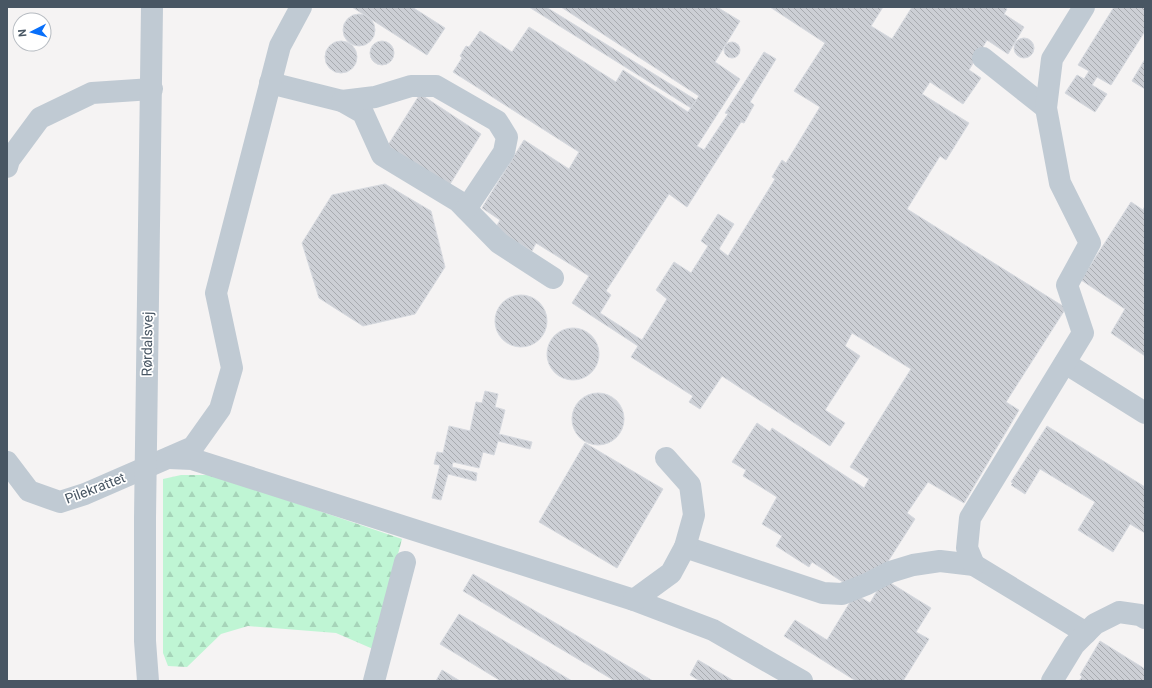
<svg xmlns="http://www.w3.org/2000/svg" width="1152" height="688" font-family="Roboto,sans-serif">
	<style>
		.forest { fill: url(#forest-firs) }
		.building { fill: url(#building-back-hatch); stroke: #d6d9df }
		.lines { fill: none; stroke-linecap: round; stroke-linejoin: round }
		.minor { stroke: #c0cad3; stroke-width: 22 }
		.labels { text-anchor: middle; stroke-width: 3.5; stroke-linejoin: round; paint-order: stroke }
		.street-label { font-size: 14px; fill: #485663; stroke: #fff }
	</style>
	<defs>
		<pattern id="forest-firs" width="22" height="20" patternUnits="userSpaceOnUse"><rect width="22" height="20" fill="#bff5d4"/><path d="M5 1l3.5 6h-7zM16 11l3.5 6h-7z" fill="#a6d4b9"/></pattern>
		<pattern id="building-back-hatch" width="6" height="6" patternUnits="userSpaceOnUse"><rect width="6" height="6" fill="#cccfd5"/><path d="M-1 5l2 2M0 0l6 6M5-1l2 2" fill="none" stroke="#a8abb0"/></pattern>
	</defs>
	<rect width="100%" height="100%" fill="#f5f3f3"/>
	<path class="forest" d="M181,475h32l189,64 -29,110 -37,-16 -88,-7 -27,8 -34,33 -19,-1 -5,-13v-174z"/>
	<g class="building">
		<path d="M352,7h60l33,21 -18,27z"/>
		<path d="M529,7h17l150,93 -5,8z"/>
		<path d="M561,7h156l23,14 -25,41 25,17 -43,67 7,4 24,-36 -3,-1 39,-61 12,7 -26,43 4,3 -10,18 -3,-1 -54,85 -18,-13 -63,97 5,4 -11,18 42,27 25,-41 -11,-9 18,-28 17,11 17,-27 -7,-5 17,-27 16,10 -15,25 9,7 47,-77 -3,-2 10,-17 4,3 34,-56 -26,-16 31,-48 -55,-36h113l-12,19 21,13 20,-32h91l4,2 -3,5 20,13 -16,27 -21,-14 -18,30 12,8 -18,26 -33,-22 -8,12 47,29 -23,37 -6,-4 -33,53 159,99 -60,94 13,8 -55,93 -36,-21 -21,31 8,6 -28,44 -35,25 -40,-26 -3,5 -33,-21 6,-10 -20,-12 15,-27 -34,-21 3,-6 -14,-8 25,-39 13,9 2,-4 92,60 5,-9 -19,-12 61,-98 -59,-36 -7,13 15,10 -35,54 20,13 -15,23 -108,-70 -22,33 -11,-7 4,-6 -62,-39 7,-11 -66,-43 17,-27 -53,-33 -4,8 -37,-22 5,-9 -18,-12 42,-68 45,29 10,-17 -126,-80 9,-14 -2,-2 6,-10 3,1 11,-16 32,21 17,-25 87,55 7,-12 65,42 11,-16z"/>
		<path d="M1114,7h31v24l-34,54 -14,-8 -5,8 15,9 -12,18 -30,-19 12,-18 7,4 5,-8 -11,-6z"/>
		<circle cx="359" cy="30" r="16"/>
		<circle cx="1024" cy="48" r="10"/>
		<circle cx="382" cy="53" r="12"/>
		<circle cx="341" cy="57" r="16"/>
		<circle cx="732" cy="50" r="8"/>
		<path d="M1145,59v30l-13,-8z"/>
		<path d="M420,94l61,40 -34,55 -62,-39z"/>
		<path d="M385,184l46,27 14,56 -30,47 -52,12 -44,-28 -17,-55 30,-48z"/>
		<path d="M1131,202l12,8 2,-4v150l-34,-23 14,-24 -44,-29z"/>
		<circle cx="521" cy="321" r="26"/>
		<circle cx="573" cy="354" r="26"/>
		<path d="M485,391l13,3 -3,13 10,3 -6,24 33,8 -2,7 -32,-8 -4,14 -11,-3 -4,16 -26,-6 -1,5 25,6 -1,8 -28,-7 -7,26 -9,-2 8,-33 -6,-1 3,-12 6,1 6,-27 21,5 6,-29 6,1z"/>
		<circle cx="598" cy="419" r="26"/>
		<path d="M1047,426l98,61v46l-15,-9 -17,28 -35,-22 17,-28 -55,-33 -15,25 -14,-9 2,-2 -2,-1z"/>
		<path d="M585,443l78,46 -46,79 -78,-46z"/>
		<path d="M473,574l180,107h-38l-152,-90z"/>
		<path d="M884,579l47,29 -15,24 13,7 -26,42h-47l-72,-45 11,-16 32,20 28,-46 15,9z"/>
		<path d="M459,614l113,67h-71l-61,-37z"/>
		<path d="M1100,641l45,28v12h-66l3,-4 -2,-2z"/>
		<path d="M698,660l36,21h-34l-10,-6z"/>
		<path d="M442,670l18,11h-24z"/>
	</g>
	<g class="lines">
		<g class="minor">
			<path d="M983,58l63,50"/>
			<path d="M270,83l72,18 21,12 19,42 76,46 41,42 54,35"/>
			<path d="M342,101l33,-4 36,-11h25l61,35 10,16 -3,15 -38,57"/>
			<path d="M7,167l2,-7 31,-42 52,-25 60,-4"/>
			<path d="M1065,363l80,50"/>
			<path d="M169,458l23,1 442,141 79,30 89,51"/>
			<path d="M7,462l22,29 31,11 25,-8 108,-47 27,-38 12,-41 -16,-75 64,-247 21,-39"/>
			<path d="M685,547l138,46 19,1 25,-10 23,-12 23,-7 27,-4 34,4 112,68"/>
			<path d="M974,565l-7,-17 3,-30 113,-185 -16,-48 23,-42 -30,-60 -14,-75 6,-49 32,-52"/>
			<path d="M634,600l37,-27 14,-26 9,-32 -4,-30 -24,-27"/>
			<path d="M148,681l-3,-40v-123l7,-511"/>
			<path d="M374,681l31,-119"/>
			<path d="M1052,681l22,-36 21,-21 24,-12 21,3 5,3"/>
		</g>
	</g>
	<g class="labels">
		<g class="street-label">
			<text transform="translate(147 344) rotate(-89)" y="5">Rørdalsvej</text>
			<text transform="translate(95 488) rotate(-21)" y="5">Pilekrattet</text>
		</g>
	</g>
	<rect width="1152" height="688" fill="none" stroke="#485663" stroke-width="16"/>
	<g transform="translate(32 32) rotate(264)"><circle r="19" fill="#ffffff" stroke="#b6bbc1"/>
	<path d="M0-3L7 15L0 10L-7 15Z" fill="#086ffa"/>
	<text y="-6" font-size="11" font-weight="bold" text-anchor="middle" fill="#485663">N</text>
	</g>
</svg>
